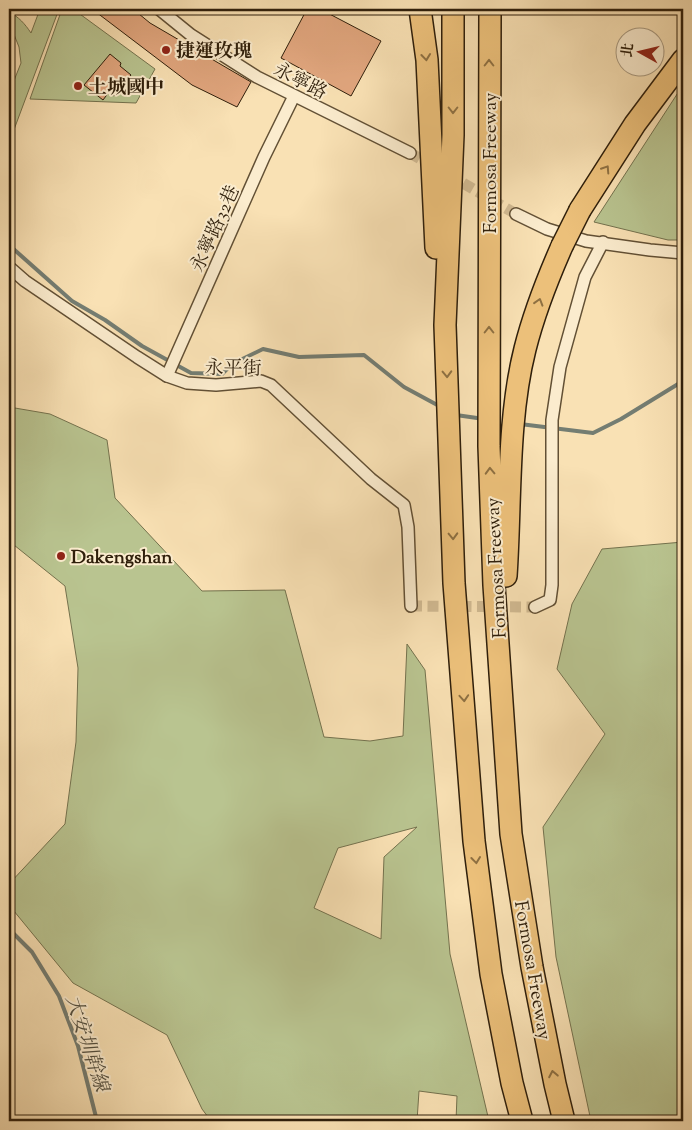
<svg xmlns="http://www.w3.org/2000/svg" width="692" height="1130" font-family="'Sorts Mill Goudy','Noto Serif TC',serif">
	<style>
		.green { fill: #b9c490; stroke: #74724e; fill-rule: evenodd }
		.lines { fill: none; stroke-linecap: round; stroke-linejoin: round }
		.stream { stroke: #747d72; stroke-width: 4 }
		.building { fill: #e1a67e; stroke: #2f1f0b }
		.minor-tunnel { stroke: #d1ba92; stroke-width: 11; stroke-dasharray: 11 5.5; stroke-linecap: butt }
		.minor-casing { stroke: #625035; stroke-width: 14 }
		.motorway-casing { stroke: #2f1f0b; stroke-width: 24 }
		.minor { stroke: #fbecce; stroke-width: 11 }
		.motorway { stroke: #ecc07a; stroke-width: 21 }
		.motorway-bridge-casing { stroke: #2f1f0b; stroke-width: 24; stroke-linecap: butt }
		.motorway-bridge { stroke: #ecc07a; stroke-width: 21 }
		.oneway { stroke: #8e7042 }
		.poi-dot { fill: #8f2418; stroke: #fbecce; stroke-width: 2 }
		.labels { text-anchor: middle; stroke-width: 4; stroke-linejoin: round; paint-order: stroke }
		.poi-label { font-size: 19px; font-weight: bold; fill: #2f1f0b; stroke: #fbecce; text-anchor: start }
		.street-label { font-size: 19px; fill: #2f1f0b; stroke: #fbecce }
		.water-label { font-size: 20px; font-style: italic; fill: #524e3f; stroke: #fbecce }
	</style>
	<rect width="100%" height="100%" fill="#f9e1b4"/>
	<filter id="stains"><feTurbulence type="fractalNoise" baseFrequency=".004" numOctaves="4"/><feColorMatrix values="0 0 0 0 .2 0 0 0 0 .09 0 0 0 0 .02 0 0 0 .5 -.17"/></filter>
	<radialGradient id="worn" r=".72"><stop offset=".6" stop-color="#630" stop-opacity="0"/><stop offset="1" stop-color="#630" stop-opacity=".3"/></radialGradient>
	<g class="green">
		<path d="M40,9h19l-50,134v-50l12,-30 -2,-16 -6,-15 -4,-3v-17c10,5 16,12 22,21z"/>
		<path d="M62,9h11l82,60 -19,34 -106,-4z"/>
		<path d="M683,85v155h-15l-74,-18z"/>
		<path d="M9,407l41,7 57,26 8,58 87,93 83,-1 39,147 46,4 33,-5 4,-92 18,26 25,284 39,167h-33l1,-25 -38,-5 -2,30h-206l-9,-12 -35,-74 -94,-52 -64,-78v-21l56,-60 11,-82 2,-74 -13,-82 -56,-45zM417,827l-33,30 -3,82 -67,-31 24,-60z"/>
		<path d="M683,542v579h-92l-35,-164 -13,-130 62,-93 -48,-65 15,-65 30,-55z"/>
	</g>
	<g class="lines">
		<g class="stream">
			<path d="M9,245l63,56 33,19 37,26 49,27 31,1 10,-10 31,-15 36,8 65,-2 40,32 37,20"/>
			<path d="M456,415l28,4"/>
			<path d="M520,424l73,9 28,-14 62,-38"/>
			<path d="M9,929l23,23 27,44 19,50 19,75"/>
		</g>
	</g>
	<g class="building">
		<path d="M92,9h41l17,14 101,59 -14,25 -45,-22z"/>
		<path d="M307,9h13l61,32 -30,55 -70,-38z"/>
		<path d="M110,54l11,9 -1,3 11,9 -17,21 -5,-4 -6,8 -19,-15z"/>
	</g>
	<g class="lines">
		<g class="minor-tunnel">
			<path d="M410,153l23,13"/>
			<path d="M449,175l67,39"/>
			<path d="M411,606l124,1"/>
		</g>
		<g class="minor-casing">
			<g id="minor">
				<path d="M159,9l32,26 66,42 153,76"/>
				<path d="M516,214l31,15 39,12 64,9 33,3"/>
				<path d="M9,267l16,14 112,76 30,19 20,7 29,2 45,-4 10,4 100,94 33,26 4,22 3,79"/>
				<path d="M167,376l97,-219 30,-61"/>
				<path d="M535,607l15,-7 2,-15v-165l8,-53 25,-90 18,-35"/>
			</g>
		</g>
		<g class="motorway-casing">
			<g id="motorway">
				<path d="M420,9l7,51 9,188"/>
				<path d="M453,9v126l-8,190 9,258 20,258 17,133 21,109 10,38"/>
				<path d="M490,9l-1,437 5,139 17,249 21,133 23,117 9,37"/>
				<path d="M580,210l55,-86 48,-64"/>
				<path d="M506,576c5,-73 1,-156 19,-227 9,-36 22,-69 37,-103"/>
			</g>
		</g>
		<use href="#minor" class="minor"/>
		<use href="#motorway" class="motorway"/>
		<g class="motorway-bridge-casing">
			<path id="motorway-bridge" d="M562,246l18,-36"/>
		</g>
		<use href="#motorway-bridge" class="motorway-bridge"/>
	</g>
	<defs><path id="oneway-chevron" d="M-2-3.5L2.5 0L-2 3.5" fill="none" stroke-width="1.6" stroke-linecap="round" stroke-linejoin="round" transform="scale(1.25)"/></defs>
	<g class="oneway">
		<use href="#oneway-chevron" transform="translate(426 57) rotate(84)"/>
		<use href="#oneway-chevron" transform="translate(489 63) rotate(-90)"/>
		<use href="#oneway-chevron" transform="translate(453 110) rotate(90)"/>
		<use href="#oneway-chevron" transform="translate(606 169) rotate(-57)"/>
		<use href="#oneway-chevron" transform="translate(539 302) rotate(-73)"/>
		<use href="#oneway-chevron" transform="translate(489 330) rotate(-90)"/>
		<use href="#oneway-chevron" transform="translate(447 374) rotate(88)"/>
		<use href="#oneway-chevron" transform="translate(490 471) rotate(-92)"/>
		<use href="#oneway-chevron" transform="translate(453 536) rotate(88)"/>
		<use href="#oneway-chevron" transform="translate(464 698) rotate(86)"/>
		<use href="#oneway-chevron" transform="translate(476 860) rotate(83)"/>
		<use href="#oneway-chevron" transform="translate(553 1074) rotate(-101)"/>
	</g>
	<g class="poi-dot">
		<circle cx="166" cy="50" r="5"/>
		<circle cx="78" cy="86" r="5"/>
		<circle cx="61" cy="556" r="5"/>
	</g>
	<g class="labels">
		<g class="poi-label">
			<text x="176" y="57">捷運玫瑰</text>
			<text x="88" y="93">土城國中</text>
			<text x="71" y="563">Dakengshan</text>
		</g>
		<g class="street-label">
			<text transform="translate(301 80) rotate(27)" y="7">永寧路</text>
			<text transform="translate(489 163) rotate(-90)" y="7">Formosa Freeway</text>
			<text transform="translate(214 228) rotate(-66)" y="7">永寧路32巷</text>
			<text transform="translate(233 367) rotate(1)" y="7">永平街</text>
			<text transform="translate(495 568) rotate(-93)" y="7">Formosa Freeway</text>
			<text transform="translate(534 970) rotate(80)" y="7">Formosa Freeway</text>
		</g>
		<g class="water-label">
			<text transform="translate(88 1043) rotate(72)" y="7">大安圳幹線</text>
		</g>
	</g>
	<rect width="692" height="1130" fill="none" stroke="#f9e1b4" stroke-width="30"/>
	<rect x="10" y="10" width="672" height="1110" fill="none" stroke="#2f1f0b" stroke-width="2.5"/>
	<rect x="15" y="15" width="662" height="1100" fill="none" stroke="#2f1f0b"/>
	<g transform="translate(640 52) rotate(278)"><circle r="24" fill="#fbecce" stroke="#a99a80"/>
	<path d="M0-4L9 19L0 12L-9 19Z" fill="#8f2418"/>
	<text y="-8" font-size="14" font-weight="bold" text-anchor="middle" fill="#2f1f0b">北</text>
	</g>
	<rect width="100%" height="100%" filter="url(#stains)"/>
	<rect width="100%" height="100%" fill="url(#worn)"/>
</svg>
